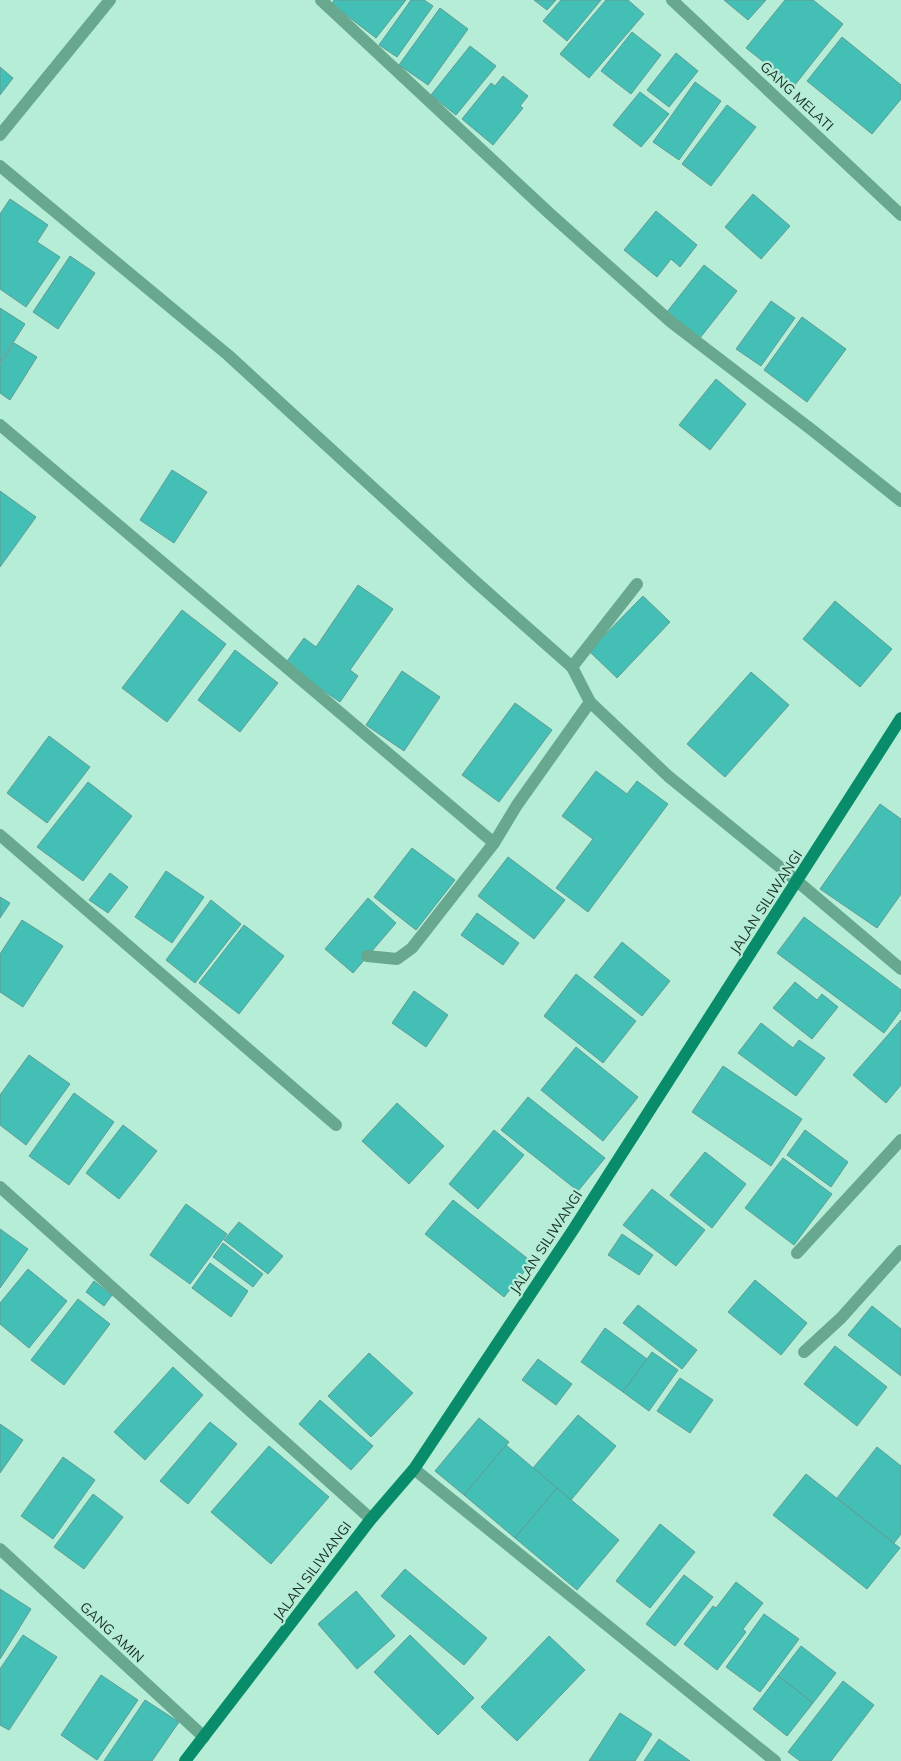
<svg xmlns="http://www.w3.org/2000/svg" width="901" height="1761" font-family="Mulish,sans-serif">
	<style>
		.building { fill: #44bfb5; stroke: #609c96 }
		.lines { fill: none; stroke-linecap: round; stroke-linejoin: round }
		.lane { stroke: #68a88f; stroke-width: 12 }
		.street { stroke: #68a88f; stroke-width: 12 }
		.secondary { stroke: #088c69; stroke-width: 12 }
		.labels { text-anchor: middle; stroke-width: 4.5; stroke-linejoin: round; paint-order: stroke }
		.street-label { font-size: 14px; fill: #182e25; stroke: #b6edd6 }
	</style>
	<rect width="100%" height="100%" fill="#b6edd6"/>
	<g class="building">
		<path d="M334,0h72l-30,38 -44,-34z"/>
		<path d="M411,0h13l9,6 -36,51 -18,-12z"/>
		<path d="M534,0h22l-9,10z"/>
		<path d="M561,0h40l-34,41 -24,-20z"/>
		<path d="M606,0h22l16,14 -55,64 -29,-24z"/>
		<path d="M724,0h42l-18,20z"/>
		<path d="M785,0h28l30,24 -49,62 -48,-38z"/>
		<path d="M440,8l28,21 -40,56 -29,-20z"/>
		<path d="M632,32l29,23 -30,39 -30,-23z"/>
		<path d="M842,37l59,48v14l-29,35 -65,-53z"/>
		<path d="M470,46l26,20 -40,49 -25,-20z"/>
		<path d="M676,53l22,18 -29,36 -22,-17z"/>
		<path d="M0,67l13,11 -13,17z"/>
		<path d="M503,76l25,20 -8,10 3,2 -30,37 -31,-26 29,-36 4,3z"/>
		<path d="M695,82l26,19 -42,59 -26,-18z"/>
		<path d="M640,92l29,22 -28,33 -28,-22z"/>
		<path d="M727,105l29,22 -45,59 -29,-22z"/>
		<path d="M753,194l37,32 -29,33 -36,-32z"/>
		<path d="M10,199l38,26 -11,17 23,15 -34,50 -26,-18v-75z"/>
		<path d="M656,211l41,34 -17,22 -9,-8 -14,18 -33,-27z"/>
		<path d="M70,256l25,17 -37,56 -25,-17z"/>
		<path d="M704,265l33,26 -37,47 -33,-26z"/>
		<path d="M771,301l24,17 -34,48 -25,-17z"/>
		<path d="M0,308l25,16 -25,39z"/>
		<path d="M802,317l44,32 -39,53 -43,-32z"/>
		<path d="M14,343l23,14 -27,43 -10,-7v-28z"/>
		<path d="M716,379l30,25 -36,46 -31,-25z"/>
		<path d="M172,470l35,22 -33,51 -34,-23z"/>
		<path d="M0,491l36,26 -36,50z"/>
		<path d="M358,585l35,24 -43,61 8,6 -18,26 -55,-38 19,-26 12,9z"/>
		<path d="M643,596l27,26 -53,56 -28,-27z"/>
		<path d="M835,601l57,48 -32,38 -57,-48z"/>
		<path d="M182,610l44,34 -59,78 -45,-34z"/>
		<path d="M235,650l43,33 -38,49 -42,-32z"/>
		<path d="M402,671l38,26 -36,54 -38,-26z"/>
		<path d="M751,672l38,33 -64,72 -38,-33z"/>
		<path d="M515,703l37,27 -53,72 -37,-27z"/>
		<path d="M49,736l41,31 -43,56 -40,-30z"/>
		<path d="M596,771l31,23 10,-13 31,23 -80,108 -32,-24 37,-49 -31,-23z"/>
		<path d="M88,782l44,34 -49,65 -46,-34z"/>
		<path d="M880,804l21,15v75l-24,34 -57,-39z"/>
		<path d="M412,848l43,32 -39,50 -42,-33z"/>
		<path d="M508,857l57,43 -31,39 -56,-43z"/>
		<path d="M166,871l38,26 -32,46 -37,-26z"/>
		<path d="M110,873l18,14 -20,26 -19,-13z"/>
		<path d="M0,897l10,6 -10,15z"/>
		<path d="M368,898l28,25 -43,50 -28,-24z"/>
		<path d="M211,900l30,24 -46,59 -29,-23z"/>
		<path d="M477,913l42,30 -16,22 -42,-30z"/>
		<path d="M804,917l97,73v20l-17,23 -107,-80z"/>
		<path d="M22,920l41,26 -40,61 -23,-15v-38z"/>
		<path d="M244,925l40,31 -45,58 -40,-31z"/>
		<path d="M622,942l48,39 -28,35 -48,-39z"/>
		<path d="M576,974l60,47 -33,42 -59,-47z"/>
		<path d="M795,982l22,18 5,-6 16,13 -26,32 -39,-31z"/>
		<path d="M414,991l34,24 -22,32 -34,-24z"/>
		<path d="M901,1020v65l-15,18 -33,-28z"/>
		<path d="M761,1023l32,25 6,-8 26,18 -29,38 -58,-43z"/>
		<path d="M576,1047l62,50 -35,44 -62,-51z"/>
		<path d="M29,1055l41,29 -44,61 -26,-20v-30z"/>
		<path d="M723,1066l79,53 -31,47 -79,-54z"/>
		<path d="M74,1093l40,29 -45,63 -40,-29z"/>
		<path d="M528,1097l77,61 -27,33 -77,-61z"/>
		<path d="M397,1103l47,43 -35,38 -47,-43z"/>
		<path d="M123,1125l34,26 -38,48 -33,-26z"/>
		<path d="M494,1130l30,25 -46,54 -29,-25z"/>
		<path d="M805,1130l43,32 -17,25 -44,-32z"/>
		<path d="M705,1152l41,32 -34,44 -42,-33z"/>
		<path d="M783,1158l49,36 -38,51 -49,-37z"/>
		<path d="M652,1189l53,41 -29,36 -53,-41z"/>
		<path d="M453,1200l79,62 -28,35 -79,-63z"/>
		<path d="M186,1204l41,30 -37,50 -40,-29z"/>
		<path d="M239,1222l44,34 -15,18 -44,-34z"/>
		<path d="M0,1229l28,20 -28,39z"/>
		<path d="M622,1234l31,21 -14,20 -31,-20z"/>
		<path d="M223,1243l40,31 -10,13 -40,-30z"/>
		<path d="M210,1263l38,28 -17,26 -39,-29z"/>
		<path d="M28,1269l39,32 -38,47 -29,-24v-21z"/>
		<path d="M755,1280l52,43 -26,32 -53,-43z"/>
		<path d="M94,1281l18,14 -8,11 -18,-14z"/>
		<path d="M78,1299l32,25 -46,61 -33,-25z"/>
		<path d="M638,1305l59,45 -15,19 -59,-46z"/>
		<path d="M872,1306l29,23v47l-53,-41z"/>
		<path d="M605,1328l42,31 -24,33 -42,-30z"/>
		<path d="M835,1346l52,41 -30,39 -53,-42z"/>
		<path d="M652,1352l26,18 -29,41 -26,-19z"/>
		<path d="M369,1353l44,40 -42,44 -43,-41z"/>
		<path d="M538,1359l34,25 -16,21 -34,-25z"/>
		<path d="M173,1367l30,28 -58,65 -31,-28z"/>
		<path d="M680,1378l33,22 -23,33 -33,-22z"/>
		<path d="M320,1400l53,46 -22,24 -52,-46z"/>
		<path d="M578,1415l38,31 -45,54 -38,-32z"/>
		<path d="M479,1418l30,24 -45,53 -29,-24z"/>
		<path d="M210,1422l27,22 -49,60 -28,-23z"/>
		<path d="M0,1424l23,16 -23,33z"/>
		<path d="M506,1445l51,43 -42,50 -51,-43z"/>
		<path d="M269,1446l60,51 -58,67 -60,-52z"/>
		<path d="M877,1447l24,19v68l-7,9 -57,-45z"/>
		<path d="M63,1457l32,23 -42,59 -32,-23z"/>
		<path d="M806,1474l94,74 -33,41 -94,-74z"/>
		<path d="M557,1488l62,52 -42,50 -62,-52z"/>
		<path d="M93,1494l30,23 -39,52 -30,-22z"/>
		<path d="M660,1524l35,28 -45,56 -34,-27z"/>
		<path d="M405,1569l82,69 -23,27 -83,-69z"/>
		<path d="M684,1575l29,22 -38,49 -29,-22z"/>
		<path d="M736,1582l27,21 -20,26 3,3 -29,38 -33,-26 29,-38 3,2z"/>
		<path d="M0,1589l31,20 -31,50z"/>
		<path d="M356,1591l39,45 -38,33 -39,-45z"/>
		<path d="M764,1614l35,25 -39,53 -34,-25z"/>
		<path d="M23,1635l34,22 -48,73 -9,-5v-56z"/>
		<path d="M410,1635l64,63 -36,37 -64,-63z"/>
		<path d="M549,1636l36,34 -68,71 -36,-34z"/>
		<path d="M801,1646l35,27 -23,30 -35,-27z"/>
		<path d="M101,1675l37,25 -41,60 -36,-25z"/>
		<path d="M778,1676l35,27 -26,33 -34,-27z"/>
		<path d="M843,1681l31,24 -43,56h-31l-12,-9z"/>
		<path d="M145,1700l34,22 -27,39h-48z"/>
		<path d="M620,1713l32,21 -17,27h-46z"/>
		<path d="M659,1739l31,22h-46z"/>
	</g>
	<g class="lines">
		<path class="lane" d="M572,667l65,-83"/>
		<g class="street">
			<path d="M321,0l228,213 122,109 141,108 89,71"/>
			<path d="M672,0l229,215"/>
			<path d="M0,135l110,-135"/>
			<path d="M0,166l228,189 249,228 95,84 18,35 78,74 129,105 104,88"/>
			<path d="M0,425l494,418"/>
			<path d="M0,835l336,290"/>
			<path d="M367,956l30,3 15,-11 82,-105 23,-38 73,-103"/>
			<path d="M0,1187l371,332"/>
			<path d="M797,1253l104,-113"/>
			<path d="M804,1352l37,-34 60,-67"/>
			<path d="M414,1469l361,292"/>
			<path d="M0,1549l204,188"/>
		</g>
		<path class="secondary" d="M185,1761l186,-242 43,-50 159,-239 328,-512"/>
	</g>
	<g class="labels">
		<g class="street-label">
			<text transform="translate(797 96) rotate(43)" y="5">GANG MELATI</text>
			<text transform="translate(766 902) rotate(-57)" y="5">JALAN SILIWANGI</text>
			<text transform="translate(546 1242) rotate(-57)" y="5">JALAN SILIWANGI</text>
			<text transform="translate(312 1571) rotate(-53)" y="5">JALAN SILIWANGI</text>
			<text transform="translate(112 1632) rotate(43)" y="5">GANG AMIN</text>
		</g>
	</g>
</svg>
